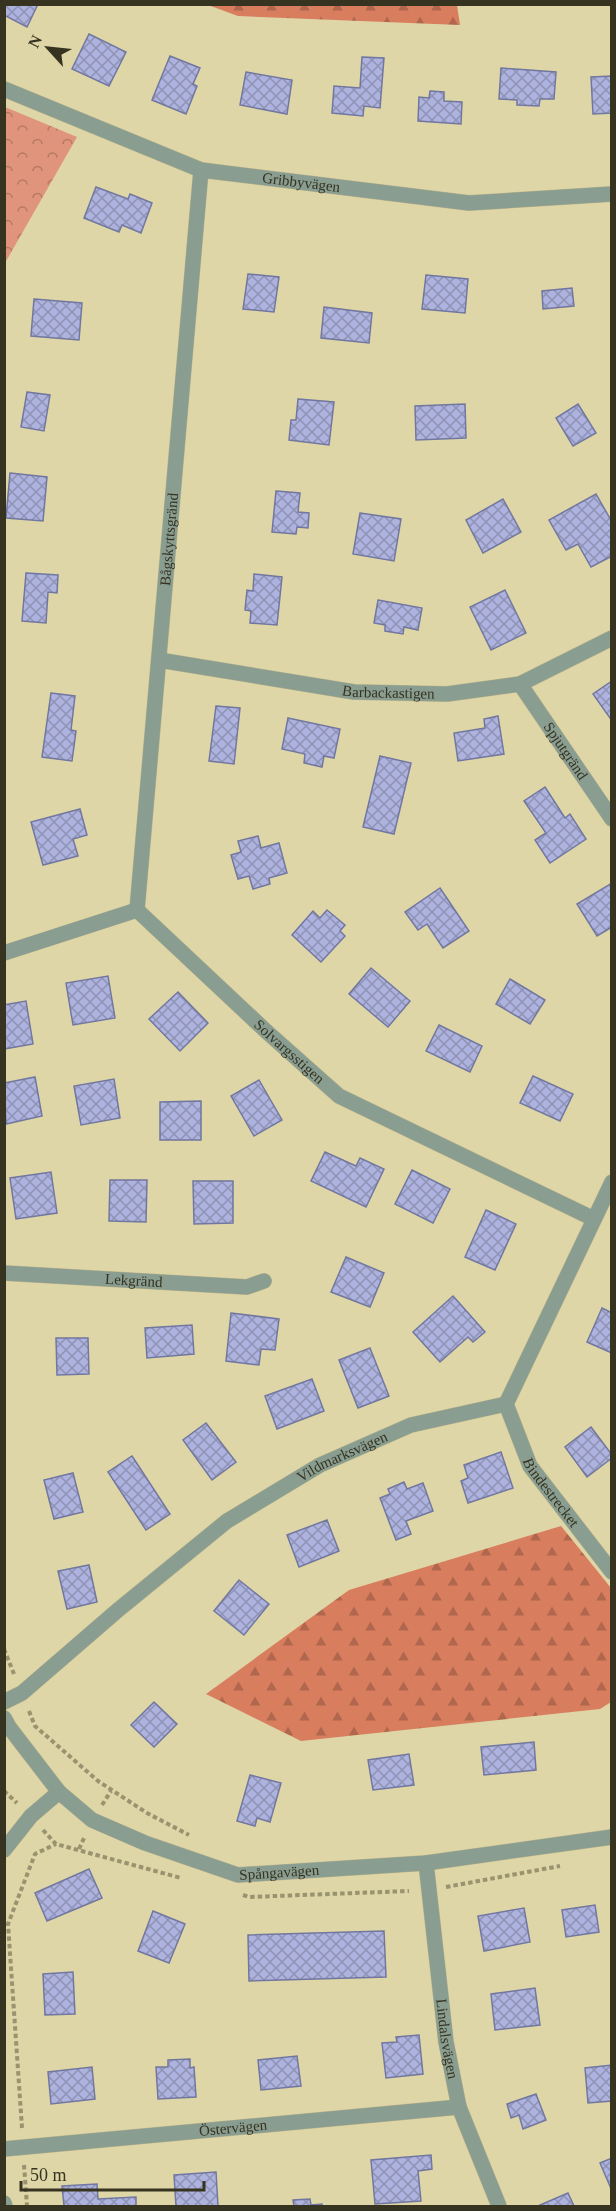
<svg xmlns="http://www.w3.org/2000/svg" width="616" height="2211" font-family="'Times New Roman',serif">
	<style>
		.forest { fill: url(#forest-firs) }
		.park { fill: url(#park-crowns) }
		.building { fill: url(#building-cross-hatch); stroke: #72779f; stroke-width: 1.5 }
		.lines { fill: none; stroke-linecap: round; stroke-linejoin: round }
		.minor-casing { stroke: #bcb58c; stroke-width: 16 }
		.tertiary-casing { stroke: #bcb58c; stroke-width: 16 }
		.path { stroke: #99936f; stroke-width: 4; stroke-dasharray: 4.5 3; stroke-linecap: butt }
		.minor { stroke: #899d91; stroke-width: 15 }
		.tertiary { stroke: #899d91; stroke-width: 15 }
		.labels { text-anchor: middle; stroke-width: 4.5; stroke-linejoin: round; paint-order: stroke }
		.street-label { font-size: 15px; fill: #363320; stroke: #ded6a7 }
	</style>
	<defs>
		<pattern id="forest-firs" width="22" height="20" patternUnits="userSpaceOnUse" patternTransform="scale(1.5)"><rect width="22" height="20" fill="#d87d5e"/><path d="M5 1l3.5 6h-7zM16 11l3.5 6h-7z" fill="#b0674d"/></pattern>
		<pattern id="park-crowns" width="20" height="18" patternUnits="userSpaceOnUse" patternTransform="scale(1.5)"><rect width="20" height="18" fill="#e0947b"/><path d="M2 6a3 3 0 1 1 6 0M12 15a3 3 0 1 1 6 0" fill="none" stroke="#b67964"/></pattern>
		<pattern id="building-cross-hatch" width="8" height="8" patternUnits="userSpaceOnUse" patternTransform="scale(1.5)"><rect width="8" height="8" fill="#adb3de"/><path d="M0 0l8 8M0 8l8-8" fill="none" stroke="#8e92b4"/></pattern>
	</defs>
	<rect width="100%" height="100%" fill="#ded6a7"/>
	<g class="forest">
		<path d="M208,5h249l3,20 -222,-9z"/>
		<path d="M561,1526l50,62v114l-11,7 -299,32 -95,-47 143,-104z"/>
	</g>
	<path class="park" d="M5,107l72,30 -72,126z"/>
	<g class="building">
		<path d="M4,4h34l-11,23 -23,-12z"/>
		<path d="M89,34l37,18 -17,34 -37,-17z"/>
		<path d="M170,56l30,12 -7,16 4,2 -11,28 -34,-14z"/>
		<path d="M362,57l22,1 -4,50 -16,-2 -1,10 -31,-3 2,-27 26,2z"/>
		<path d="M501,68l55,4 -2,27h-14l-1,7 -22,-1v-5l-18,-1z"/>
		<path d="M246,72l46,8 -5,34 -47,-9z"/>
		<path d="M612,76v37l-19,1 -2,-37z"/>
		<path d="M430,91l14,1v9l18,1 -1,22 -43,-3 1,-24 10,1z"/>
		<path d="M96,187l32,12 2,-5 22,9 -11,30 -19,-8 -3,7 -35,-14z"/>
		<path d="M248,274l31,3 -5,35 -31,-3z"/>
		<path d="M426,275l42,4 -3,34 -43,-4z"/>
		<path d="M572,288l2,18 -31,3 -1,-18z"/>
		<path d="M34,299l48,4 -3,37 -48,-4z"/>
		<path d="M324,307l48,6 -3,30 -48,-5z"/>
		<path d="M27,392l23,3 -6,36 -23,-4z"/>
		<path d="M298,399l36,3 -5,43 -40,-5 2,-20h5z"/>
		<path d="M465,404l1,34 -50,2 -1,-34z"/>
		<path d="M578,404l18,29 -23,13 -17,-28z"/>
		<path d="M10,473l37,4 -4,44 -37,-3z"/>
		<path d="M276,491l24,2 -2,19 11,1 -1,15 -11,-1 -1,7 -24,-2z"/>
		<path d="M596,494l16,28v34l-21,11 -13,-23 -12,6 -17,-30z"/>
		<path d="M503,499l18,33 -38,21 -17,-33z"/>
		<path d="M360,513l41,6 -7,42 -41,-7z"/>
		<path d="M26,573l32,2 -1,18 -9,-1 -2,31 -24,-2z"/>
		<path d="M254,574l28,3 -5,48 -27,-2 1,-12 -6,-1 2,-20 6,1z"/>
		<path d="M505,590l21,43 -35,17 -21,-43z"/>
		<path d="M378,600l44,8 -4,22 -14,-3 -1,7 -18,-3v-6l-11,-2z"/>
		<path d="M612,681v40l-19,-27z"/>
		<path d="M51,693l24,3 -4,34 5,1 -4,30 -30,-4z"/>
		<path d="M216,706l24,2 -6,56 -25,-3z"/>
		<path d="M498,716l6,38 -46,7 -4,-28 31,-5 -1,-9z"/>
		<path d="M288,718l52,11 -6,29 -10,-2 -2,11 -18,-4 1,-9 -23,-5z"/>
		<path d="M380,756l31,7 -17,71 -31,-7z"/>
		<path d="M545,787l20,31 5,-4 16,25 -36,24 -15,-23 11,-7 -22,-32z"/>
		<path d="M80,809l7,26 -14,4 5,17 -35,9 -12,-43z"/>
		<path d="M258,836l3,12 18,-5 8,30 -18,5 1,6 -17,5 -4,-13 -11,3 -7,-24 10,-3 -3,-11z"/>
		<path d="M612,883v44l-15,9 -20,-32z"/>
		<path d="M440,888l29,43 -26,17 -16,-24 -9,6 -13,-18z"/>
		<path d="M327,910l18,15 -5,6 5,5 -24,26 -29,-27 21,-24 7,7z"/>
		<path d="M371,968l39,33 -22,26 -39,-33z"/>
		<path d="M108,976l7,42 -42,7 -7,-42z"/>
		<path d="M510,979l35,21 -15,24 -34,-20z"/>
		<path d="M178,992l30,31 -28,28 -31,-32z"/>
		<path d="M26,1001l7,43 -29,5v-44z"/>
		<path d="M439,1025l43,21 -12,26 -44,-21z"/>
		<path d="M533,1076l40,18 -13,27 -40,-18z"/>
		<path d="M35,1077l7,39 -36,8 -2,-41z"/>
		<path d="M114,1079l6,39 -39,7 -7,-39z"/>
		<path d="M259,1080l23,40 -28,16 -23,-40z"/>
		<path d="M201,1101v39h-41v-38z"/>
		<path d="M325,1152l31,14 4,-8 24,11 -18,38 -55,-26z"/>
		<path d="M412,1170l38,19 -17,34 -38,-19z"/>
		<path d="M51,1172l6,41 -41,6 -6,-41z"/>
		<path d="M110,1180h37l-1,42 -37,-1z"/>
		<path d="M193,1181h40v42l-39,1z"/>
		<path d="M486,1210l30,14 -21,46 -30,-13z"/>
		<path d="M346,1257l38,16 -14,34 -39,-15z"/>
		<path d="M453,1296l32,36 -12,10 -5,-5 -28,25 -27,-30z"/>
		<path d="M602,1308l10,5v40l-25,-11z"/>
		<path d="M231,1313l48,6 -4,31 -14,-1 -2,16 -33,-4z"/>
		<path d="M192,1325l2,29 -47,4 -2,-30z"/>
		<path d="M56,1338h32l1,36 -32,1z"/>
		<path d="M370,1348l19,48 -31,12 -19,-48z"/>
		<path d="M312,1379l12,32 -47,18 -12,-33z"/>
		<path d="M206,1423l30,39 -24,18 -29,-40z"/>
		<path d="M591,1427l21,28v3l-25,19 -22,-30z"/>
		<path d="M501,1452l12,36 -45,15 -7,-22 7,-3 -4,-13z"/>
		<path d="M132,1456l38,58 -24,16 -38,-58z"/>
		<path d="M73,1473l10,39 -29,7 -10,-39z"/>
		<path d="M404,1482l3,7 16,-6 10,28 -27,10 5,13 -15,6 -16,-42 10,-4 -2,-5z"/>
		<path d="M327,1520l12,31 -40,16 -12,-32z"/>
		<path d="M89,1565l8,37 -30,7 -9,-38z"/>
		<path d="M239,1580l30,24 -25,31 -30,-24z"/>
		<path d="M154,1702l23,22 -23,23 -23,-22z"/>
		<path d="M534,1742l2,28 -52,5 -3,-28z"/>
		<path d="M409,1754l5,31 -41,5 -5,-30z"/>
		<path d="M250,1775l31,8 -11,39 -13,-4 -2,8 -18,-5z"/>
		<path d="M89,1869l13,29 -55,23 -12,-28z"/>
		<path d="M595,1905l4,27 -33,5 -4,-27z"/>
		<path d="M524,1908l6,34 -46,9 -6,-35z"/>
		<path d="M153,1911l32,13 -16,39 -31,-12z"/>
		<path d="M384,1931l2,46 -137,4 -1,-46z"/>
		<path d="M73,1972l2,42 -30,1 -2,-41z"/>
		<path d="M535,1988l5,37 -45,5 -4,-36z"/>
		<path d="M419,2035l4,39 -37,4 -4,-35 15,-1 -1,-5z"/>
		<path d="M297,2056l4,30 -40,4 -3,-30z"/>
		<path d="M190,2059v9l4,-1 2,30 -38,2 -2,-32h12v-7z"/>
		<path d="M612,2065v36l-24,2 -3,-35z"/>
		<path d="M92,2067l3,32 -44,5 -3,-32z"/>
		<path d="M536,2094l10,26 -23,9 -4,-14 -8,3 -4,-14z"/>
		<path d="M431,2155l1,14 -14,2 3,30 -46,3 -4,-44z"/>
		<path d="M612,2158v33l-12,-28z"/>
		<path d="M216,2172l2,34h-42l-2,-31z"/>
		<path d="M97,2184l1,15 38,-2v9h-72l-2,-20z"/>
		<path d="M568,2193l6,13h-33l-1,-1z"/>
		<path d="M310,2199l1,6 11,-1v2h-37h9l-1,-6z"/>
	</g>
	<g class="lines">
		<g class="minor-casing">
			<g id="minor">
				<path id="s1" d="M4,89l197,81 268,33 143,-9"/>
				<path id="s2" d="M159,660l195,32 93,2 73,-10 92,-46"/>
				<path id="s3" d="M520,684l92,135"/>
				<path id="s4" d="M137,910l64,-740"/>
				<path id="s5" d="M137,910l130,122 72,64 255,123"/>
				<path d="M4,953l133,-43"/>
				<path id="s6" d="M4,1273l243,14 17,-6"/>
				<path d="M506,1404l106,-222"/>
				<path id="s7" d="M506,1404l24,62 82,106"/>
				<path id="s8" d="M4,1702l18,-9 96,-83 109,-89 93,-56 91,-40 95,-21"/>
				<path d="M4,1850l27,-34 28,-24"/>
				<path id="s9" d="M426,1863l20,179 13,65 40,99"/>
				<path id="s10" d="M4,2149l455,-42"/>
				<path d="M4,2203l1,3"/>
			</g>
		</g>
		<g class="tertiary-casing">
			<g id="tertiary">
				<path id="s11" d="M4,1718l5,9 50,65 33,28 53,23 93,32 188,-12 186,-26"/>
			</g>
		</g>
		<g class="path">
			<path d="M4,1649l10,25"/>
			<path d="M29,1711l6,15 63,55 49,32 42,22"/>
			<path d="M4,1791l13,12"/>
			<path d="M102,1805l9,-14"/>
			<path d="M43,1830l13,14 125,34"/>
			<path d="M79,1849l6,-13"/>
			<path d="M446,1887l114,-21"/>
			<path d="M243,1895l6,2 160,-6"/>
			<path d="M22,2128l-14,-204 27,-70 21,-10"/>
			<path d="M24,2165l3,41"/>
		</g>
		<use href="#minor" class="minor"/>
		<use href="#tertiary" class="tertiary"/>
	</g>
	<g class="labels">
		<g class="street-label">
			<text dy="5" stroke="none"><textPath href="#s1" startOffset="314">Gribbyvägen</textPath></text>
			<text dy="5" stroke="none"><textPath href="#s4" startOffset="372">Bågskyttsgränd</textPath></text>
			<text dy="5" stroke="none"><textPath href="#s2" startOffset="232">Barbackastigen</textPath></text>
			<text dy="5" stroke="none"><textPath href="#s3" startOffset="81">Spjutgränd</textPath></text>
			<text dy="5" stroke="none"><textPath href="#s5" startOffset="208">Solvargsstigen</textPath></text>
			<text dy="5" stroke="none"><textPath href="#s6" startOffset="130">Lekgränd</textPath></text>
			<text dy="5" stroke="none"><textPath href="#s8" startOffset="420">Vildmarksvägen</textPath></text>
			<text dy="5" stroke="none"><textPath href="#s7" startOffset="100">Bindestrecket</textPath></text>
			<text dy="5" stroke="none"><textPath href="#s11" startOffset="333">Spångavägen</textPath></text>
			<text dy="5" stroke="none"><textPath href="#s9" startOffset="177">Lindalsvägen</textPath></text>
			<text dy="5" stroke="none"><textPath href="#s10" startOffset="230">Östervägen</textPath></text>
		</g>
	</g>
	<rect width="616" height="2211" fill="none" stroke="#363320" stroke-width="12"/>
	<g transform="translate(48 48) rotate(297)" stroke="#ded6a7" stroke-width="4.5" paint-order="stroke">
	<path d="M0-4.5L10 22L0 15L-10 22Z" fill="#363320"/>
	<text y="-9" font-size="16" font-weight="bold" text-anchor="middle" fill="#363320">N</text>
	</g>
	<path d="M21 2181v9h183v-9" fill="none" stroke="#363320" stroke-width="3"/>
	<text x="30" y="2181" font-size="18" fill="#363320" stroke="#ded6a7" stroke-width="4.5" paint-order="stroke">50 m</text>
</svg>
